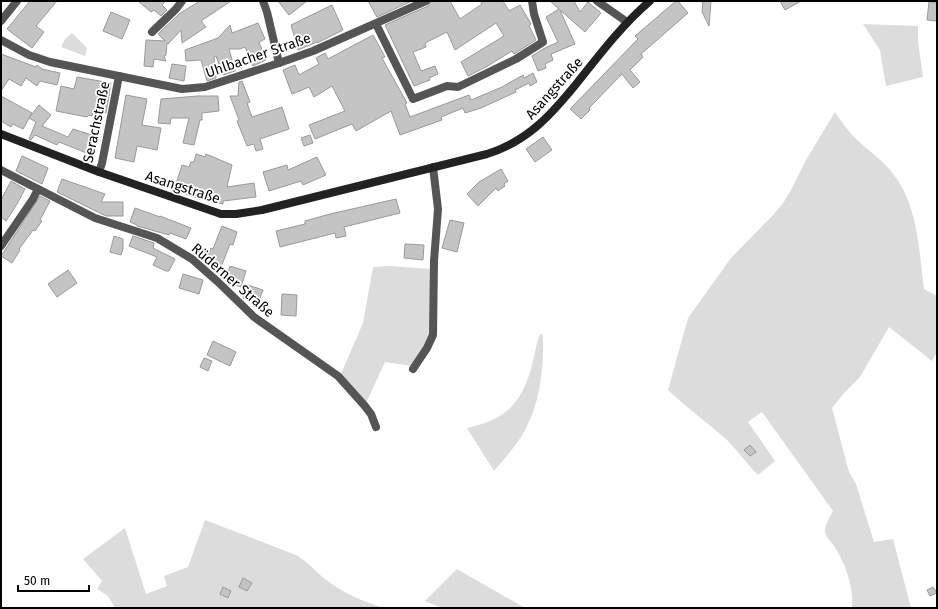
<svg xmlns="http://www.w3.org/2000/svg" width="938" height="609" font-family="'Fira Sans',sans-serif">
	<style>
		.green { fill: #dcdcdc }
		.building { fill: #c4c4c4; stroke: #999 }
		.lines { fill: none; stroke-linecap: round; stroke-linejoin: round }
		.street { stroke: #555; stroke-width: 8 }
		.secondary { stroke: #222; stroke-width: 8 }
		.labels { text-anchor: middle; stroke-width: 3.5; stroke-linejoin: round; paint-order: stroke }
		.street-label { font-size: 14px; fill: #000; stroke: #fff }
	</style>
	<rect width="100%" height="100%" fill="#fff"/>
	<g class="green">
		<path d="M863,24l55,2v16l5,35 -37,9 -6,-36z"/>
		<path d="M72,33l15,15 -2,8 -24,-9 4,-8z"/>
		<path d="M835,112c6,9 12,17 19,25 13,13 29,23 40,38 24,31 25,76 30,114l13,7v56l-5,9 -43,-34 -29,50 -15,15 -13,16 17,64 7,12 18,58 19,-3 18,69h-59c2,-20 -6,-42 -16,-59 -3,-6 -11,-12 -11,-18 0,-7 5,-14 8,-20l-71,-99 -14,10 27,39 -17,14c-11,-11 -20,-24 -31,-35 -19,-17 -40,-32 -59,-50l20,-72 43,-60 43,-44 9,-11 7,-11 16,-32z"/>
		<path d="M389,266l42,3v65l-18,32 -28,-4 -19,41 -26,-27 23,-53 10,-56z"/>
		<path d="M540,334h2l1,3c1,31 -3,67 -19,95 -8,14 -20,27 -30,39l-27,-43c39,-8 55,-25 65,-63 3,-10 4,-22 8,-31z"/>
		<path d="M205,520l91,35c11,6 19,16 29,24 18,14 37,22 59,29h-269l-7,-12 -11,-7 5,-8 -19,-22 42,-31 21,66 21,-8 -3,-10 24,-9z"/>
		<path d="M457,569l68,39h-84l-16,-7z"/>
	</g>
	<g class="building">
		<path d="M30,1h27l-21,25 8,6 -12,16 -25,-19z"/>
		<path d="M138,1h28l-4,4 5,5 -6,6 -7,-6 -3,2z"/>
		<path d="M200,1h31l-30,20 5,6 -24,16 -1,-13 -13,14 -1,-1 -1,12 -2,1 2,5 -12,-2 -1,8 -9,-1 2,-26 19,1 -7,-7 21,-20z"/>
		<path d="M278,1h29l-18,14z"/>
		<path d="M368,1h44l-35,16z"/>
		<path d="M431,1h19l10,18 22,-15 -2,-3h23l6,10 11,-6 11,19 -2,2 7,14 -22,14 -2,-3 -26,16 -18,9 -7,-14 43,-26 -8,-13 -41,27 -8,-18 -22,11 1,4 -13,5 8,19 14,-5 3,8 -9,4 1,2 -16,6 -29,-61 43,-19z"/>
		<path d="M550,1h24l6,11 8,-10 13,11 -16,19 -25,-22 15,34 -24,10 2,6 -8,4 1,4 -8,3 -6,-15 11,-7 15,-7 -12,-25 13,-8z"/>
		<path d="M676,1h2l10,12 -47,41 2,3 -13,13 10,12 -7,6 -11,-14 -33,34 1,2 -9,9 -11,-10 68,-70 -3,-3z"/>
		<path d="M703,1h8l-2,25 -7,-14z"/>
		<path d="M780,1h21l-16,9z"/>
		<path d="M929,2h8v19l-10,-1z"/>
		<path d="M332,5l11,25 -26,13v-1l-19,8 -7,-25z"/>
		<path d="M111,12l19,8 -8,19 -19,-8z"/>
		<path d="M258,23l7,16 -6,3 7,18 -13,6 -8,-19 -5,2h-11l6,22 -12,4 -7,-19 -2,1 2,21 -9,3 -6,-21 -15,1 -1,-11 33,-12 12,-13 2,8z"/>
		<path d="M373,35l12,22 -3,1 25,45 -2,1 5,13 59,-22 2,5 31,-13 21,-12 1,3 9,-5 4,9 -7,4 -1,-3 -14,7 1,2 -35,16 -16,5 -2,-5 -22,9 1,3 -42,15 -9,-24 -35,20 -4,-7 -37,15 -6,-14 36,-14 -13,-25 -18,11 -5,-10 -17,7 -9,-24 12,-5 4,10 20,-11 -3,-6 9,-5 3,6z"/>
		<path d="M1,54l35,13 1,-2 5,4 18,4 -3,12 -17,-4 -3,5 -11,-8 -5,8 -12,-7 -8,12z"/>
		<path d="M172,64l14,2 -2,15 -15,-3z"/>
		<path d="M77,77l34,6 -5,30 -12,-2 -2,5 -3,-1 -2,2 -31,-6 5,-25 13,3z"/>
		<path d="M242,81l8,21 -3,1 5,14 30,-10 7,22 -29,10 3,10 -7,2 -2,-7 -7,2 -10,-25 2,-1 -9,-24h8l1,-14z"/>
		<path d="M126,95l21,4 -5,26 19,3 -4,22 -20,-4 -3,16 -19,-4z"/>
		<path d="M1,96l31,17 -9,16 -10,-5 -2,3 -10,-6z"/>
		<path d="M198,96h20l1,15 -17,2v7h-2l-6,25 -11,-2 6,-25h-18l-1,6 -12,-1 3,-24z"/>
		<path d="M39,105l12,10 -9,11 26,11 5,-8 25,8 -4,19 -35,-14 -2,3 -22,-10 -4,5 -2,-1 7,-17 -7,-4z"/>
		<path d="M310,135l3,8 -9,3 -3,-8z"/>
		<path d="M543,137l9,13 -17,12 -9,-13z"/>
		<path d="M196,154l9,3 1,-3 26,11 -5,22 27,-4 2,14 -33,4v3l-23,-5 -26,-9 8,-25 7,2 2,-5h3z"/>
		<path d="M22,156l26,12 -6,16 -26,-13z"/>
		<path d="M317,157l9,18 -23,10 -2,-4 -32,10 -6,-19 24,-7 1,5z"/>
		<path d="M501,169l7,12 -4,3 1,2 -7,5 -2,-3 -18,18 -11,-12 12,-12z"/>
		<path d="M62,179l43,15 -4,8h22v14h-17l-49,-24z"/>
		<path d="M11,181l14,8 -8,15 -11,17 -5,-4v-17z"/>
		<path d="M40,196l10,5 -10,19 2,1 -7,10 -2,-1 -14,19 1,1 -8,13 -11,-7z"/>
		<path d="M396,199l4,14 -56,14 2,9 -10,2 -1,-5 -55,14 -4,-16 29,-7v-3l25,-7z"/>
		<path d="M135,208l25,9v-1l31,12 -5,11 -16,-6 -1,2 -32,-9v-1l-7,-3z"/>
		<path d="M450,220l14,3 -7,29 -15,-4z"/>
		<path d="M222,226l15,6 -4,13 -3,-1 -9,23 -15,-6 5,-13 2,1z"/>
		<path d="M114,236l9,3v10l-2,6 -11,-3z"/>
		<path d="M133,236l21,7 -1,5 22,11 -6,12h-3l-13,-6 4,-8 -28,-11z"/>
		<path d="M405,244l19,1 -1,15 -19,-2z"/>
		<path d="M230,266l16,5 -5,16 -16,-6z"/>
		<path d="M68,270l9,13 -20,14 -9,-13z"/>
		<path d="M183,274l20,6 -4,14 -20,-6z"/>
		<path d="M248,285l15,5 -5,13 -15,-5z"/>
		<path d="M282,294l15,1 -1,21 -15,-1z"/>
		<path d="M213,341l23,11 -6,14 -23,-11z"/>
		<path d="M204,358l8,3 -4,10 -8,-4z"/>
		<path d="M750,445l6,7 -6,4 -6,-6z"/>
		<path d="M243,578l9,5 -5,8 -8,-4z"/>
		<path d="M223,587l8,4 -3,7 -8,-4z"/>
		<path d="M933,587l4,6 -7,3 -3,-6z"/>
	</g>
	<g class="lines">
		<g class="street">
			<path d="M263,1l4,11 12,51"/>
			<path d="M597,1l30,21"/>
			<path d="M1,21l16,-20"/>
			<path d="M376,24l37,75 34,-13 11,1 58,-28 27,-17 -9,-28 -2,-13"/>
			<path d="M152,32l24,-23 6,-8"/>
			<path d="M1,40l28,15 21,7 132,27 23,-2 74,-24 34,-12 113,-50"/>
			<path d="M1,170l94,48 62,20 35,21 26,23 36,35 84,59 26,29 7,9 5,13"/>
			<path d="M99,172l3,-9 17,-87"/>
			<path d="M1,246l32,-47 5,-10"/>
			<path d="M413,369l14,-21 6,-13 1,-74 4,-52 -5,-42"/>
		</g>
		<path class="secondary" d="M1,134l98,38 122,42h15l26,-4 225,-56c41,-13 64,-39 90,-71 23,-29 45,-58 73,-82"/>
	</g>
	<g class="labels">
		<g class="street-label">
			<text transform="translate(258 55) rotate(-19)" y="5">Uhlbacher Straße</text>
			<text transform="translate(554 88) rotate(-48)" y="5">Asangstraße</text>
			<text transform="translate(96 122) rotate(-78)" y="5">Serachstraße</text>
			<text transform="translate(183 187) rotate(18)" y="5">Asangstraße</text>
			<text transform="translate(233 280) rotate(41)" y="5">Rüderner Straße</text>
		</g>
	</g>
	<rect width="938" height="609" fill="none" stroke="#000000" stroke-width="4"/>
	<path d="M18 585v6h71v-6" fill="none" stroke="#000000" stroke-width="2"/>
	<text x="24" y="585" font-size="12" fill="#000000" stroke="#ffffff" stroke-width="3" paint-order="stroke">50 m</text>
</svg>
